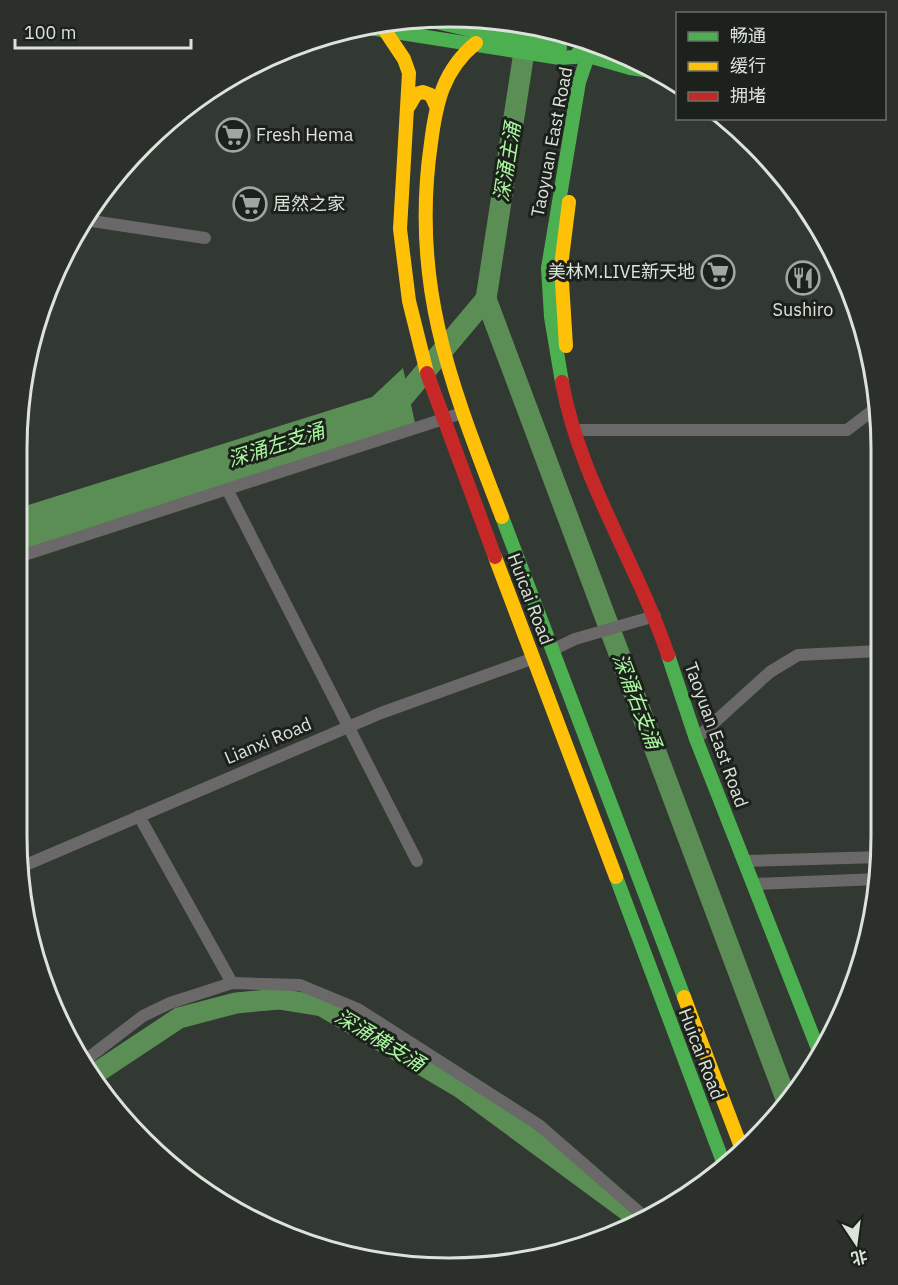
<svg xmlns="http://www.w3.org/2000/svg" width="898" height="1285" font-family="'IBM Plex Sans','Noto Sans SC',sans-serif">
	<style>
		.water { fill: #5b8e55 }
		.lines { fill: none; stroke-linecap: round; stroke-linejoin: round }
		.river { stroke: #5b8e55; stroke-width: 21 }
		.street { stroke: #6a6868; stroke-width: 12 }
		.fast { stroke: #4caf50; stroke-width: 14 }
		.slow { stroke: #ffc107; stroke-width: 14 }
		.jam { stroke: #c62828; stroke-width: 14 }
		.fast-bridge { stroke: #4caf50; stroke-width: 14 }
		.labels { text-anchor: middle; stroke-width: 6; stroke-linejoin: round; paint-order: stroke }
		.poi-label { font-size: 18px; fill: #dce3db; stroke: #1c211b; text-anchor: start }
		.street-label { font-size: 18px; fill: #dce3db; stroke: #1c211b }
		.water-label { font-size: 20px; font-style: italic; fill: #aaf8a1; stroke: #1c211b }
		.rim { fill: none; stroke: #dce3db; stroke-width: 3 }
	</style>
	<rect width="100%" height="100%" fill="#323832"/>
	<path class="water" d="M403,368l12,55 -393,127v-43l350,-110z"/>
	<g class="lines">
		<g class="river">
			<path d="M528,26l-42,273 302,805"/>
			<path d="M387,409l9,-3 90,-107"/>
			<path d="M90,1077l89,-59 57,-15 43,-4 43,7 139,82 182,134"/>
		</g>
		<g class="street">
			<path d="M85,220l120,18"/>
			<path d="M577,430h270l25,-19h6"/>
			<path d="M227,489l190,372"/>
			<path d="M21,556l441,-143"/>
			<path d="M552,650l23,-11 80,-23"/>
			<path d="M696,739l74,-67 28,-17 81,-4"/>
			<path d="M139,816l93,167"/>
			<path d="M744,861l137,-4"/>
			<path d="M21,867l360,-154 153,-55"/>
			<path d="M753,884l125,-5"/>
			<path d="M83,1062l60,-46 27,-13 62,-20 68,2 58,24 181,116 108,94"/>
		</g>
		<g class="fast">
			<path d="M423,19l65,15"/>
			<path d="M363,27l197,31 28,-2"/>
			<path d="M578,53l52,15 28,4"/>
			<path d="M562,382l-11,-65 -3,-49 31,-186 9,-26"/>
			<path d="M502,517l182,480"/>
			<path d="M668,655l28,84 124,315"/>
			<path d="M616,877l109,290"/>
		</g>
		<g class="slow">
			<path d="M386,32l18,27 5,14 -9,156 9,72 18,72"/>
			<path d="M476,43c-33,27 -40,60 -45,100 -21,143 21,244 71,374"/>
			<path d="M409,106l7,-12 7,-2 8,3 6,13"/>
			<path d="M566,346l-5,-80 8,-64"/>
			<path d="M495,557l121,320"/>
			<path d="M684,997l59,155"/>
		</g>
		<g class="jam">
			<path d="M427,373l68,184"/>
			<path d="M562,382c17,96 75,181 106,273"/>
		</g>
		<path class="fast-bridge" d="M488,34l72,14"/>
	</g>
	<defs>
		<g id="supermarket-ring" transform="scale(1.725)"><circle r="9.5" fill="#1c211b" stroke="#a0a7a0" stroke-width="1.5"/><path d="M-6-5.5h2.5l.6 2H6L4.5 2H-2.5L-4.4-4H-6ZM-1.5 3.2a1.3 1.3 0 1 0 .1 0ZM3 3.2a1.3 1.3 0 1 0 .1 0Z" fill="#a0a7a0"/></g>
		<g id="restaurant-ring" transform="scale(1.725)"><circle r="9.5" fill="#1c211b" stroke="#a0a7a0" stroke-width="1.5"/><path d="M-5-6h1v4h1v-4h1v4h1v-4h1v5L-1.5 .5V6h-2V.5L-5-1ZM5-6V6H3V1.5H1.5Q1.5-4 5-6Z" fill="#a0a7a0"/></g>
	</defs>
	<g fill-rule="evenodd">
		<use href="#supermarket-ring" x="233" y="135"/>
		<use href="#supermarket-ring" x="250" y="204"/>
		<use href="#supermarket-ring" x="718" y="272"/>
		<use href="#restaurant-ring" x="803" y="278"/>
	</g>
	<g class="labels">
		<g class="poi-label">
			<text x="256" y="141">Fresh Hema</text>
			<text x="273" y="210">居然之家</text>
			<text x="695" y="278" text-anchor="end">美林M.LIVE新天地</text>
			<text x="803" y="316" text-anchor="middle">Sushiro</text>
		</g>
		<g class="street-label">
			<text transform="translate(552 142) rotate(-79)" y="6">Taoyuan East Road</text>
			<text transform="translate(530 599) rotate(69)" y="6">Huicai Road</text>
			<text transform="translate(716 735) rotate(70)" y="6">Taoyuan East Road</text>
			<text transform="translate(268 741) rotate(-23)" y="6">Lianxi Road</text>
			<text transform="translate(701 1054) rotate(69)" y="6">Huicai Road</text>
		</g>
		<g class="water-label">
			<text transform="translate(507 162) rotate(-81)" y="7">深涌主涌</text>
			<text transform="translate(276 445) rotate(-18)" y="7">深涌左支涌</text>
			<text transform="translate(637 701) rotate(69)" y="7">深涌右支涌</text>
			<text transform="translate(380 1040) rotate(31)" y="7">深涌横支涌</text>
		</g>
	</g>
	<path d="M0 0H898V1285H0ZM449 27H449A422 422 0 0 1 871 449V836A422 422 0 0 1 449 1258H449A422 422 0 0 1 27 836V449A422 422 0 0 1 449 27Z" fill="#2b312a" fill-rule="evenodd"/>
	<path class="rim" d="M449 27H449A422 422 0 0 1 871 449V836A422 422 0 0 1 449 1258H449A422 422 0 0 1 27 836V449A422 422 0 0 1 449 27Z"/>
	<rect x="676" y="12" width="210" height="108" fill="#1c211b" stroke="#696f68" stroke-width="1.5"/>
	<rect x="688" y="32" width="30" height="9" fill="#4caf50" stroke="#696f68" stroke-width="1.5"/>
	<text x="730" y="42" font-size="18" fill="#dce3db">畅通</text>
	<rect x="688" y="62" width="30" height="9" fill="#ffc107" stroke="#696f68" stroke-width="1.5"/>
	<text x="730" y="72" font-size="18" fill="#dce3db">缓行</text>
	<rect x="688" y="92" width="30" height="9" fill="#c62828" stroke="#696f68" stroke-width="1.5"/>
	<text x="730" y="102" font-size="18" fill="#dce3db">拥堵</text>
	<g transform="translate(856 1243) rotate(167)" stroke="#1c211b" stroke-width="4.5" paint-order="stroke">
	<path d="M0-4.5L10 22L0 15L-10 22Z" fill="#dce3db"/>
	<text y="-9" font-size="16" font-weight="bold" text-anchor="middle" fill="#dce3db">北</text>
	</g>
	<path d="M15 39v9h176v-9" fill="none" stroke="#dce3db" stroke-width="3"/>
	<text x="24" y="39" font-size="18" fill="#dce3db" stroke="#1c211b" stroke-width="4.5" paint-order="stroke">100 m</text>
</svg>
